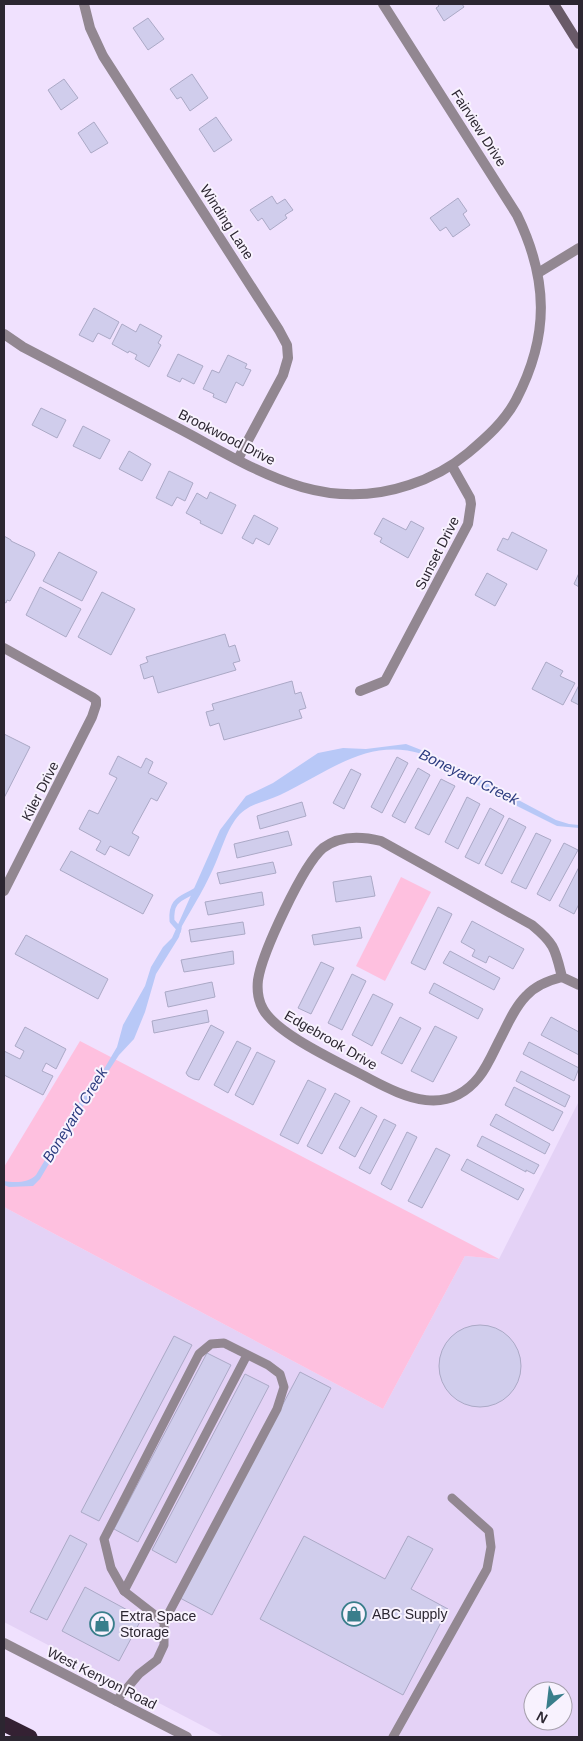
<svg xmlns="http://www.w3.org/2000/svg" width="583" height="1741" font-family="Helvetica,sans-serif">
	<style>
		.built { fill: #e4d2f6; fill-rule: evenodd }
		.green { fill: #fec0df }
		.water { fill: #b8c8f7 }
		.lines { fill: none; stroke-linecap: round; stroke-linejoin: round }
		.stream { stroke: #b8c8f7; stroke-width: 5 }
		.building { fill: #d0cdec; stroke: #aba9c6 }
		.service { stroke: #928791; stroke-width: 9 }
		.minor { stroke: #928791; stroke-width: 10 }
		.tertiary { stroke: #928791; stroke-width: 10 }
		.secondary { stroke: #695a68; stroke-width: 10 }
		.motorway { stroke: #342133; stroke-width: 15 }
		.labels { text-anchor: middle; stroke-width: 4; stroke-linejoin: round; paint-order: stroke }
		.street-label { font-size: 14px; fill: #2c2631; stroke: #f8f2fe }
		.poi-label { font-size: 14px; fill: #2c2631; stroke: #f8f2fe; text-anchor: start }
		.water-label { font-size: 15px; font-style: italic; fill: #2c3c80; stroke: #f8f2fe }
	</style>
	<rect width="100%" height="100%" fill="#f0e1fe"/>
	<path class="built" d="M579,1101v636h-355l-220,-115v-415l379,202 82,-153 34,3zM533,1691h30v30h-30z"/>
	<g class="green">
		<path d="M401,877l30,15 -46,89 -29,-15z"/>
		<path d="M80,1041l419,218 -34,-3 -82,153 -379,-202v-40z"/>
	</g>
	<path class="water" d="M406,744l28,11 122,65 13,4 10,1v3l-22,-2 -56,-28 -79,-44c-55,-17 -95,19 -142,41 -17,8 -33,8 -45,25 -9,13 -13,28 -19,42 -9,22 -22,43 -34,64l-3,11 -23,37 -11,38 -11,27 -15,16 -13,20 -8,6 -58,98 -7,7 -24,1 -5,-2v-4c10,2 25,2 32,-6l58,-97 10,-9 13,-22 6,-22 22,-39 6,-19 12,-20 9,-9 48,-108 26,-34 27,-13 45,-30 25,-5 23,1z"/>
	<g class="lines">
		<path class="stream" d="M178,932l1,-3 -7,-8c-2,-24 12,-22 27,-33"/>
	</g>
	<g class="building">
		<path d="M437,4h25l2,3 -20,14 -8,-13 3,-2z"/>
		<path d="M148,18l16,21 -16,11 -15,-22z"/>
		<path d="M192,74l16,24 -18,13 -9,-14 -4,2 -7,-10z"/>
		<path d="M64,79l14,19 -17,12 -13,-20z"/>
		<path d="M216,117l16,23 -18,12 -15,-23z"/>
		<path d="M94,122l14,21 -17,10 -13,-20z"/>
		<path d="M272,196l5,8 8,-5 8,11 -8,5 2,3 -17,12 -8,-12 -4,3 -8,-11z"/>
		<path d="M458,198l9,13 -4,3 7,11 -17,12 -7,-10 -6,4 -10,-13z"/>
		<path d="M94,308l25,14 -9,17 -12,-6 -5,9 -14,-7z"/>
		<path d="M122,324l14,8 4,-8 22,12 -4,7 3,2 -12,22 -14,-8 2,-4 -8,-4 -1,2 -16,-9z"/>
		<path d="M178,354l25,12 -9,18 -12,-6 -2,4 -13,-6z"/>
		<path d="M228,355l19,9 -2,4 6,2 -8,16 -7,-4 -10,21 -13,-6 1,-3 -11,-5 9,-19 7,3z"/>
		<path d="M41,408l25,12 -9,18 -25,-13z"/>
		<path d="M83,426l27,14 -10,19 -27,-13z"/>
		<path d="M129,451l22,13 -9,17 -23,-12z"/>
		<path d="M169,471l24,12 -8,18 -8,-4 -5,9 -16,-8z"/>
		<path d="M210,492l26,13 -14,29 -22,-11 1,-2 -15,-8 11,-20 10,6z"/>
		<path d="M254,515l24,13 -9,17 -13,-7 -3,6 -11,-6z"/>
		<path d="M383,518l23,12 5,-9 13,7 -16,30 -28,-16 2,-4 -8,-4z"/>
		<path d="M512,532l35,18 -10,20 -40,-20 6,-12 5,2z"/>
		<path d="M4,536l7,4v1l23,11 1,3 -25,46 -3,-1 -1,3 -2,-1z"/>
		<path d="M59,552l38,20 -15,29 -39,-20z"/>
		<path d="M487,573l20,11 -12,22 -20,-11z"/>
		<path d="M579,573v14l-5,-3z"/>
		<path d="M40,587l41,22 -15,28 -40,-22z"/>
		<path d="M102,592l33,17 -24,46 -33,-18z"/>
		<path d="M225,634l4,13 6,-2 5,16 -7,2 3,7 -78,23 -5,-17 -9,3 -4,-14 8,-3 -2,-5z"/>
		<path d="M546,662l17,9 -3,5 15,7 -12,22 -31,-16z"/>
		<path d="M292,681l3,13 6,-2 5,16 -7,2 3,8 -78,22 -5,-17 -9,3 -4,-14 8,-2 -2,-6z"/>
		<path d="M579,685v20l-8,-4z"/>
		<path d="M4,734l26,13 -26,51z"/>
		<path d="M118,756l23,12 5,-10 7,4 -5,11 19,10 -10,18 -6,-3 -19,35 7,4 -10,19 -19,-10 -5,9 -9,-5 5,-9 -22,-12 10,-19 9,4 19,-36 -8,-4z"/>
		<path d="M397,757l11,6 -26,50 -11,-6z"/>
		<path d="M418,768l12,7 -25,48 -13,-7z"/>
		<path d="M351,769l10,5 -17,35 -11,-6z"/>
		<path d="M441,779l14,7 -26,49 -14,-7z"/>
		<path d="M467,797l13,7 -22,45 -13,-7z"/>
		<path d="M302,802l4,14 -46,13 -3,-13z"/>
		<path d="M490,808l14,8 -25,48 -14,-7z"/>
		<path d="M509,818l17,9 -24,47 -17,-9z"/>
		<path d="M288,831l4,14 -55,13 -3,-14z"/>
		<path d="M536,833l15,7 -25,49 -15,-7z"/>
		<path d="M564,843l14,7 -28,51 -13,-7z"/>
		<path d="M71,851l82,44 -10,19 -83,-44z"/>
		<path d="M273,862l3,11 -56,11 -3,-11z"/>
		<path d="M579,867v37l-5,10 -15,-8z"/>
		<path d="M371,876l4,20 -39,6 -3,-20z"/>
		<path d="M262,892l2,13 -56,10 -3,-13z"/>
		<path d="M438,907l14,7 -27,56 -14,-7z"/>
		<path d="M472,921l52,28 -11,20 -24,-13 -3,7 -14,-7 3,-6 -14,-8z"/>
		<path d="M243,922l2,12 -54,8 -2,-12z"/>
		<path d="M360,927l2,11 -48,7 -2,-10z"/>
		<path d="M26,935l82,44 -10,20 -83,-45z"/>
		<path d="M233,951l1,13 -50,8 -3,-12z"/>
		<path d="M450,951l50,27 -6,12 -51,-27z"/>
		<path d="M321,962l13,6 -23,46 -13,-6z"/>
		<path d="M352,974l14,7 -24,49 -14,-7z"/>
		<path d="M212,982l3,15 -47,10 -3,-15z"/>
		<path d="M434,983l49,26 -5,10 -49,-26z"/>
		<path d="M373,994l20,10 -21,42 -20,-11z"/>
		<path d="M207,1010l2,12 -55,11 -2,-12z"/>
		<path d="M400,1017l21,11 -19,36 -21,-11z"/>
		<path d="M551,1017l28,15v23l-38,-20z"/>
		<path d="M211,1025l13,7 -25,48 -5,-1 -6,-3 -2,-3z"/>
		<path d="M435,1026l22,11 -24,45 -22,-11z"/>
		<path d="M25,1027l41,22 -10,20 -10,-6 -4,8 11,5 -10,19 -39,-20v-24l16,8 4,-8 -9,-5z"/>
		<path d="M237,1041l14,7 -23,45 -14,-8z"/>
		<path d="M529,1042l50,26 -5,13 -51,-27z"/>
		<path d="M257,1052l18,9 -22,44 -18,-10z"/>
		<path d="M521,1071l49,25 -5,11 -49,-26z"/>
		<path d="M308,1080l18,9 -28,55 -18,-9z"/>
		<path d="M514,1087l49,25 -10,19 -48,-26z"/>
		<path d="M335,1093l15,8 -28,53 -15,-8z"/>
		<path d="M361,1107l16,9 -22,41 -16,-9z"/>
		<path d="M496,1114l54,30 -5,10 -55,-29z"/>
		<path d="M384,1119l12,6 -26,49 -11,-6z"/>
		<path d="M407,1132l10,5 -26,53 -10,-6z"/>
		<path d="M482,1136l57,29 -5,9 -8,-4v2l-49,-26z"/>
		<path d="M436,1148l14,7 -28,53 -14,-7z"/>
		<path d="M467,1159l57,30 -6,11 -57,-30z"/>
		<circle cx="480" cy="1366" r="41"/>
		<path d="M174,1336l18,9 -93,176 -18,-9z"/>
		<path d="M207,1353l24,12 -93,177 -24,-13z"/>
		<path d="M300,1372l31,16 -119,227 -32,-17z"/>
		<path d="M245,1374l24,12 -93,177 -24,-13z"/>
		<path d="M70,1535l17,9 -40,76 -17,-8z"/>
		<path d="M304,1536l81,43 23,-43 25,13 -22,40 37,20 -45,86 -143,-76z"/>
		<path d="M85,1587l57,31 -23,43 -57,-30z"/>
	</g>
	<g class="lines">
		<g class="service">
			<path d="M124,1591l123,-236"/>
			<path d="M116,1701l23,-27 18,-14 7,-15v-23l113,-213 7,-22 -4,-13 -12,-9 -44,-22 -13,1 -12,10 -95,185 7,29 13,23 40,31"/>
			<path d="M393,1737l94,-168 4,-22 -2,-16 -37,-33"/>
		</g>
		<g class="minor">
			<path d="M84,4l6,24 13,28 176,274 8,15 1,13 -5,17 -45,84"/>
			<path d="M538,273l41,-25"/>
			<path d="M4,334l19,13c52,27 103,54 155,81 76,40 142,87 231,57 22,-7 41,-17 59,-32 19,-16 36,-31 48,-53 34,-65 32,-121 1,-185l-134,-211"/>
			<path d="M4,648l88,49 4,3v5l-4,12 -88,174"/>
			<path d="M360,691l25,-10 83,-157 3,-20 -1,-6 -18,-32"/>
			<path d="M562,977c-7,-28 -7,-33 -30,-52l-151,-84c-20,-5 -41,-6 -58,7 -20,17 -61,105 -65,132 -1,9 0,20 5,29 14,26 80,55 107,70 36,19 77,38 109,-2 8,-10 14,-24 20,-36 8,-15 15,-33 27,-45 9,-10 24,-16 36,-19l17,8"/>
		</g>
		<path class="tertiary" d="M4,1643l183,94"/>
		<path class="secondary" d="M554,4l25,40"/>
		<path class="motorway" d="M4,1724l26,13"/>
	</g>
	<defs>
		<g id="shop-ring" transform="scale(1.25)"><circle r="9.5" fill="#f8f2fe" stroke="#397e8b" stroke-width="1.5"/><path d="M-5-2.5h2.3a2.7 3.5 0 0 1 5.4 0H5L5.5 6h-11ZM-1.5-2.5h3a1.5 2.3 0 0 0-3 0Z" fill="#397e8b"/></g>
	</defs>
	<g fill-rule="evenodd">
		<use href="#shop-ring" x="354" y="1614"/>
		<use href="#shop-ring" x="102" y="1624"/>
	</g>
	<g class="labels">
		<g class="street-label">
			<text transform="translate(479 128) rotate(57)" y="5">Fairview Drive</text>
			<text transform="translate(227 222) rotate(57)" y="5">Winding Lane</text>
			<text transform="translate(227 437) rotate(27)" y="5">Brookwood Drive</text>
			<text transform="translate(437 553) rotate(-63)" y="5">Sunset Drive</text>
			<text transform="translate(40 791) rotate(-63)" y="5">Kiler Drive</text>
			<text transform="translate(331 1040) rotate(30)" y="5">Edgebrook Drive</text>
			<text transform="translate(102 1678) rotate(27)" y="5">West Kenyon Road</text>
		</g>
		<g class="poi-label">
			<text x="372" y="1619">ABC Supply</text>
			<text x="120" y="1621">Extra Space<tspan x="120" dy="16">Storage</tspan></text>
		</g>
		<g class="water-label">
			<text transform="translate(469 777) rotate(26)" y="5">Boneyard Creek</text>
			<text transform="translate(75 1115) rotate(-58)" y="5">Boneyard Creek</text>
		</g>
	</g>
	<rect width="583" height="1741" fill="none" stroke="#2c2631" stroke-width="10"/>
	<g transform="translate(548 1706) rotate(208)"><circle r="24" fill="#f8f2fe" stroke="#a6a0ac"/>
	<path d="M0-4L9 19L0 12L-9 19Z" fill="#397e8b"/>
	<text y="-8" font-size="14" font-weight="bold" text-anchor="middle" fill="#2c2631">N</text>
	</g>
</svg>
